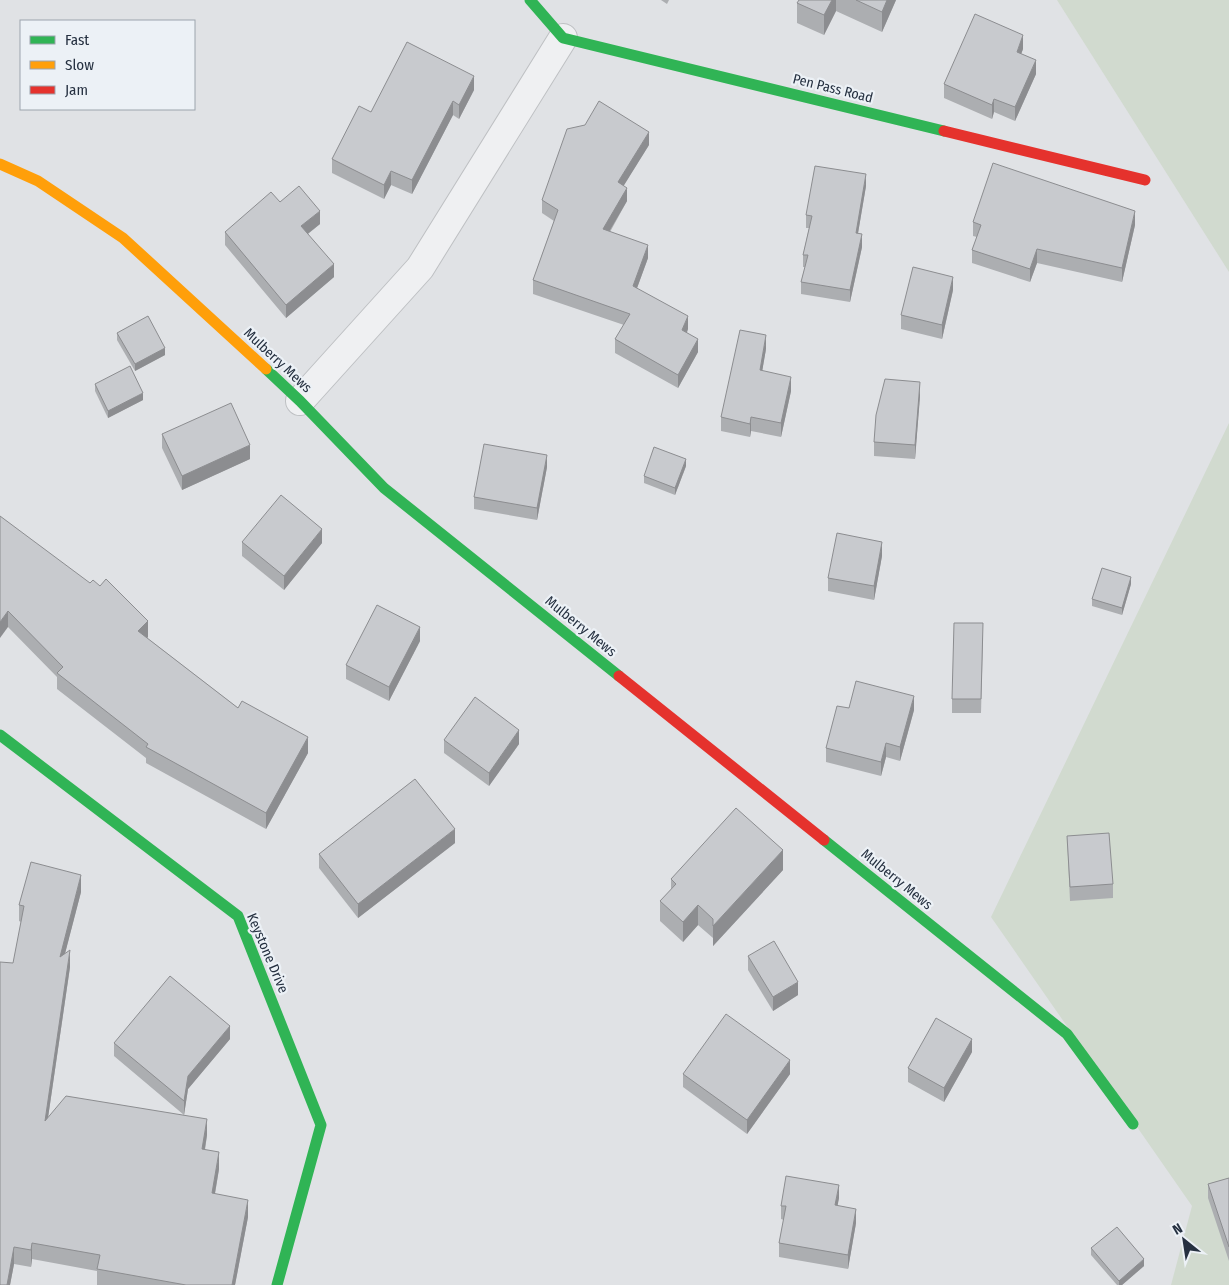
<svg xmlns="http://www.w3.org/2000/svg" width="1229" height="1285" font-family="'Fira Sans Condensed',sans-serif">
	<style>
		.green { fill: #d1dacf }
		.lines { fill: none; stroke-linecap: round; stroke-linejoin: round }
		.street-casing { stroke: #bec0c3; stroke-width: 30 }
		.street { stroke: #eff0f2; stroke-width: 28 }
		.fast { stroke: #30b455; stroke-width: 11 }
		.slow { stroke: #ff9f0a; stroke-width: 11 }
		.jam { stroke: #e5322d; stroke-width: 11 }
		.wall { fill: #acaeb1 }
		.shaded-wall { fill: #8c8d90 }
		.building { fill: #c8cace; stroke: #8c8d90 }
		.labels { text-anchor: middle; stroke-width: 4.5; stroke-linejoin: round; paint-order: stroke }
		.street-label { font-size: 14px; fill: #253040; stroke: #ecf1f6 }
	</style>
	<rect width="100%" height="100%" fill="#e0e2e5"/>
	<g class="green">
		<path d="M1057,0h172v272z"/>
		<path d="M1229,423v862h-58l21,-79 -201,-289z"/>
	</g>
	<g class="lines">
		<g class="street-casing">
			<path id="street" d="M300,401l120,-133 143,-230"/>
		</g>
		<use href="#street" class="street"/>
		<g class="fast">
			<path d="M530,0l33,38 381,93"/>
			<path d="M266,369l34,32 84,87 235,188"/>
			<path d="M0,735l238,181 83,209 -44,160"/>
			<path d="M824,840l243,194 66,90"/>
		</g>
		<path class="slow" d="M0,164l38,17 85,57 143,131"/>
		<g class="jam">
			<path d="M944,131l201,49"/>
			<path d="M619,676l205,164"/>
		</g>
	</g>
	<g class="wall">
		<path d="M661,0h8l-2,4z"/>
		<path d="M799,0h97l-14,32 -46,-21 -12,24 -27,-12v-20z"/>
		<path d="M1023,49l-2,5 15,20 -21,47 -21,-9 -2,7 -48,-21v-14z"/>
		<path d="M474,90l-15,29 -6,-4 -41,79 -21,-9 -7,14 -52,-26v-14l39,-47z"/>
		<path d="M649,145l-26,41 4,15 -17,31 38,26 -11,30 51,41 -1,4 11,19 -20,36 -63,-35v-14l9,-14 -91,-31v-14l21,-59 -12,-8v-13z"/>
		<path d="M866,186l-8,47 4,14 -12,55 -49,-8v-12l4,-15h-2v-12l6,-27h-3v-13z"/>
		<path d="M280,202l40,22 -12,10 26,43 -48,41 -61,-73v-13z"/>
		<path d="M973,222l162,3 -13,57 -85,-19 -7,19 -58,-19v-13l5,-13 -4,-1z"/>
		<path d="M953,290l-11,49 -41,-10v-14z"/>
		<path d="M117,333l48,22 -30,16 -18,-31z"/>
		<path d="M766,349l-4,22 29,20 -10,46 -30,-6 -1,6 -29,-6v-14z"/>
		<path d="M95,384l48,16 -35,18 -13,-27z"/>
		<path d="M920,396l-5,63 -41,-3v-14z"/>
		<path d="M162,434l88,25 -68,31 -20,-42z"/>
		<path d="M686,466l-11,29 -31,-12v-7z"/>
		<path d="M547,467l-10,53 -63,-11v-12z"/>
		<path d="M0,516l148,121 -1,1 91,70 70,45 -42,76 -120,-66v-5l-89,-69v-12l-49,-50z"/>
		<path d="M242,542l80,1 -38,47 -42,-34z"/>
		<path d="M882,556l-8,44 -46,-9v-13z"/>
		<path d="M1131,584l-9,31 -30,-9v-7z"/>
		<path d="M983,637l-2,76h-29v-14z"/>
		<path d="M420,641l-31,60 -43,-22v-14z"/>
		<path d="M849,708l65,2 -14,51 -14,-4 -5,19 -55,-14v-14z"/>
		<path d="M444,740l75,4 -30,42 -45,-33z"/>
		<path d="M1067,836l46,48v14l-43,3z"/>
		<path d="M455,843l-97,75 -39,-50v-14z"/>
		<path d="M783,870l-70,76v-8l-15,-13 -15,17 -23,-21v-20l11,-11v-11z"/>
		<path d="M81,892l-16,61 5,14 -22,151 136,-3 -70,-59v-13l116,-4 -42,50 -4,26 23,20 -2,15 14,19 -4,25 33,23 -13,68h-138v-14l-65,-12 -1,8 -17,-3 -4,21h-10l21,-363 -2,-1v-16z"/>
		<path d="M748,956l50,39 -25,16 -25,-41z"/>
		<path d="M972,1052l-28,50 -36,-20v-14z"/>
		<path d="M683,1074h107l-43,60 -64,-47z"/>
		<path d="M1229,1178v83l-21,-63v-14z"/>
		<path d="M839,1198l-2,8 19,17 -8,46 -69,-12v-14l5,-23 -3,-1v-13z"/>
		<path d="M1091,1248l53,18 -22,19h-5l-26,-30z"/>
	</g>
	<g class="shaded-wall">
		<path d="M832,0h4v11l-12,24v-20z"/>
		<path d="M887,0h9l-14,32v-20z"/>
		<path d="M1023,35v14l-6,16v-13z"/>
		<path d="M1036,60v14l-21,47v-14z"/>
		<path d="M474,76v14l-15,29v-14z"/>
		<path d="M994,99v13l-2,7v-14z"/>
		<path d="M453,101v14l-41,79v-14z"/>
		<path d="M649,132v13l-31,50v-13z"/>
		<path d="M391,171v14l-7,14v-14z"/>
		<path d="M866,174v12l-10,59v-12z"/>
		<path d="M627,188v13l-24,41v-13z"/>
		<path d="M320,211v13l-19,15v-13z"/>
		<path d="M1135,211v14l-13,57v-14z"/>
		<path d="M862,234v13l-12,55v-12z"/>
		<path d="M648,245v13l-15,41v-13z"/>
		<path d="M1037,249v14l-7,19v-13z"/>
		<path d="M334,264v13l-48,41v-13z"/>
		<path d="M953,277v13l-11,49v-14z"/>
		<path d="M688,316v13l-6,14v-13z"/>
		<path d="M766,335v14l-6,35v-14z"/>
		<path d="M698,339v13l-20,36v-13z"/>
		<path d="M165,348v7l-30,16v-7z"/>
		<path d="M791,377v14l-10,46v-14z"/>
		<path d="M920,382v14l-5,63v-14z"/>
		<path d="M143,393v7l-35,18v-7z"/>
		<path d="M751,417v14l-1,6v-13z"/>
		<path d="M250,445v14l-68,31v-14z"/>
		<path d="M547,455v12l-10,53v-12z"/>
		<path d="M686,459v7l-11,29v-7z"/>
		<path d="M322,529v14l-38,47v-14z"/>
		<path d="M882,542v14l-8,44v-14z"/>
		<path d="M1131,577v7l-9,31v-7z"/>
		<path d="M8,611v16l-8,11v-16z"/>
		<path d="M148,621v16l-10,10v-16z"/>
		<path d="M420,627v14l-31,60v-14z"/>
		<path d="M914,696v14l-14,51v-14z"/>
		<path d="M519,730v14l-30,42v-13z"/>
		<path d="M308,737v16l-42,76v-16z"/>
		<path d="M886,743v14l-5,19v-14z"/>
		<path d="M455,829v14l-97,75v-14z"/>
		<path d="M783,850v20l-70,76v-20z"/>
		<path d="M81,875v17l-21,81v-16z"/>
		<path d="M698,905v20l-15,17v-20z"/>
		<path d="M70,950v17l-25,171v-17z"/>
		<path d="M798,982v13l-25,16v-14z"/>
		<path d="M230,1026v13l-42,50 -4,26v-14l4,-25z"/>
		<path d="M972,1039v13l-28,50v-14z"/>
		<path d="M790,1060v14l-43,60v-14z"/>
		<path d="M207,1119v16l-5,31v-17z"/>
		<path d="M219,1152v17l-7,41v-17z"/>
		<path d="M839,1185v13l-4,21v-14z"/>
		<path d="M248,1200v17l-13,68h-3z"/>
		<path d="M856,1209v14l-8,46v-14z"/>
		<path d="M32,1243v16l-1,8v-17z"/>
		<path d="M14,1247v17l-4,21h-3z"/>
		<path d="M1144,1259v7l-22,19h-3v-4z"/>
	</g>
	<g class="building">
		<path d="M799,0h33l-8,15 -27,-12z"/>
		<path d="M856,0h31l-5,12z"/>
		<path d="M975,14l48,21 -6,17 19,8 -21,47 -21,-8 -2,6 -48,-21z"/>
		<path d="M407,42l67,34 -15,29 -6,-4 -41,79 -21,-9 -7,14 -52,-26 27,-53 12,6z"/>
		<path d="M599,101l50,31 -31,50 9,6 -24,41 45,16 -15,41 55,30 -6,14 16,9 -20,36 -63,-36 15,-25 -97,-34 25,-70 -16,-10 25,-71 18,-4z"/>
		<path d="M993,163l142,48 -13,57 -85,-19 -7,20 -58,-19 9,-25 -8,-3z"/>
		<path d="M815,166l51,8 -10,59 6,1 -12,56 -49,-8 7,-27h-5l9,-39 -6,-1z"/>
		<path d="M299,186l21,25 -19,15 33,38 -48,41 -61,-73 46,-40 9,10z"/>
		<path d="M913,267l40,10 -11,48 -41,-10z"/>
		<path d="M148,316l17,32 -30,16 -18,-31z"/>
		<path d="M740,330l26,5 -6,35 31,7 -10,46 -30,-6 -1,7 -29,-7z"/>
		<path d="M130,366l13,27 -35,18 -13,-27z"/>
		<path d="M885,379l35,3 -5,63 -41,-3 2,-27z"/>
		<path d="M231,403l19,42 -68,31 -20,-42z"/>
		<path d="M484,444l63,11 -10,53 -63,-11z"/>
		<path d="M654,447l32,12 -11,29 -31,-12z"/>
		<path d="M281,495l41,34 -38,47 -42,-34z"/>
		<path d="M0,516l90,67 3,-3 7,6 6,-7 42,42 -10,10 100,77 4,-7 66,36 -42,76 -120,-66 2,-3 -91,-71 6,-6 -55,-56 -8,11z"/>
		<path d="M837,533l45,9 -8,44 -46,-8z"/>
		<path d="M1102,568l29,9 -9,31 -30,-9z"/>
		<path d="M377,605l43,22 -31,60 -43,-22z"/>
		<path d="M954,623h29l-2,76h-29z"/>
		<path d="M856,681l58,15 -14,51 -14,-4 -5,19 -55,-14 11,-42 12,2z"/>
		<path d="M475,697l44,33 -30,43 -45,-33z"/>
		<path d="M415,779l40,50 -97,75 -39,-50z"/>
		<path d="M736,808l47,42 -70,76v-7l-15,-14 -15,17 -23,-21 16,-17 -5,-5z"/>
		<path d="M1109,833l4,51 -43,3 -3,-51z"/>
		<path d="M31,862l50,13 -21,82 10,-7 -25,171 21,-25 141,23 -5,30 17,3 -7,41 36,7 -16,85h-46l-89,-16 3,-14 -68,-12 -1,7 -17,-3 -7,38h-7v-323l13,1 11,-57 -5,-1z"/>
		<path d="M774,941l24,41 -25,15 -25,-41z"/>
		<path d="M170,976l60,50 -42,50 -4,25 -70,-58z"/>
		<path d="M726,1014l64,46 -43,60 -64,-46z"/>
		<path d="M936,1018l36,21 -28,49 -36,-20z"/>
		<path d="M786,1176l53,9 -4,20 21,4 -8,46 -69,-12 7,-37h-5z"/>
		<path d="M1229,1178v69l-21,-63z"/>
		<path d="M1117,1227l27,32 -25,22 -28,-33z"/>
	</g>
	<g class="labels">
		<g class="street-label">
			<text transform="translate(833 88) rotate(14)" y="5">Pen Pass Road</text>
			<text transform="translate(278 360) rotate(43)" y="5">Mulberry Mews</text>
			<text transform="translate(581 626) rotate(39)" y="5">Mulberry Mews</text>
			<text transform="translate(897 879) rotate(39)" y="5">Mulberry Mews</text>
			<text transform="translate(268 953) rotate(67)" y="5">Keystone Drive</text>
		</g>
	</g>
	<rect x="20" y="20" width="175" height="90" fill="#ecf1f6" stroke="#9ca4ad"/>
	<rect x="30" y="36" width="25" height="8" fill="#30b455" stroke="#9ca4ad"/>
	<text x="65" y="45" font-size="15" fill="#253040">Fast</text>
	<rect x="30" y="61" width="25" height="8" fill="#ff9f0a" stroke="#9ca4ad"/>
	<text x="65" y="70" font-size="15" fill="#253040">Slow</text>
	<rect x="30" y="86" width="25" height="8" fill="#e5322d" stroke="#9ca4ad"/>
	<text x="65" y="95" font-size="15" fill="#253040">Jam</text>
	<g transform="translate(1184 1240) rotate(330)" stroke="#ecf1f6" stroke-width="4" paint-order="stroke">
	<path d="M0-4L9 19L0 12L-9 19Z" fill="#253040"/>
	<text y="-8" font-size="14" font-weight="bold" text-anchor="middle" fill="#253040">N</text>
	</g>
</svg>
